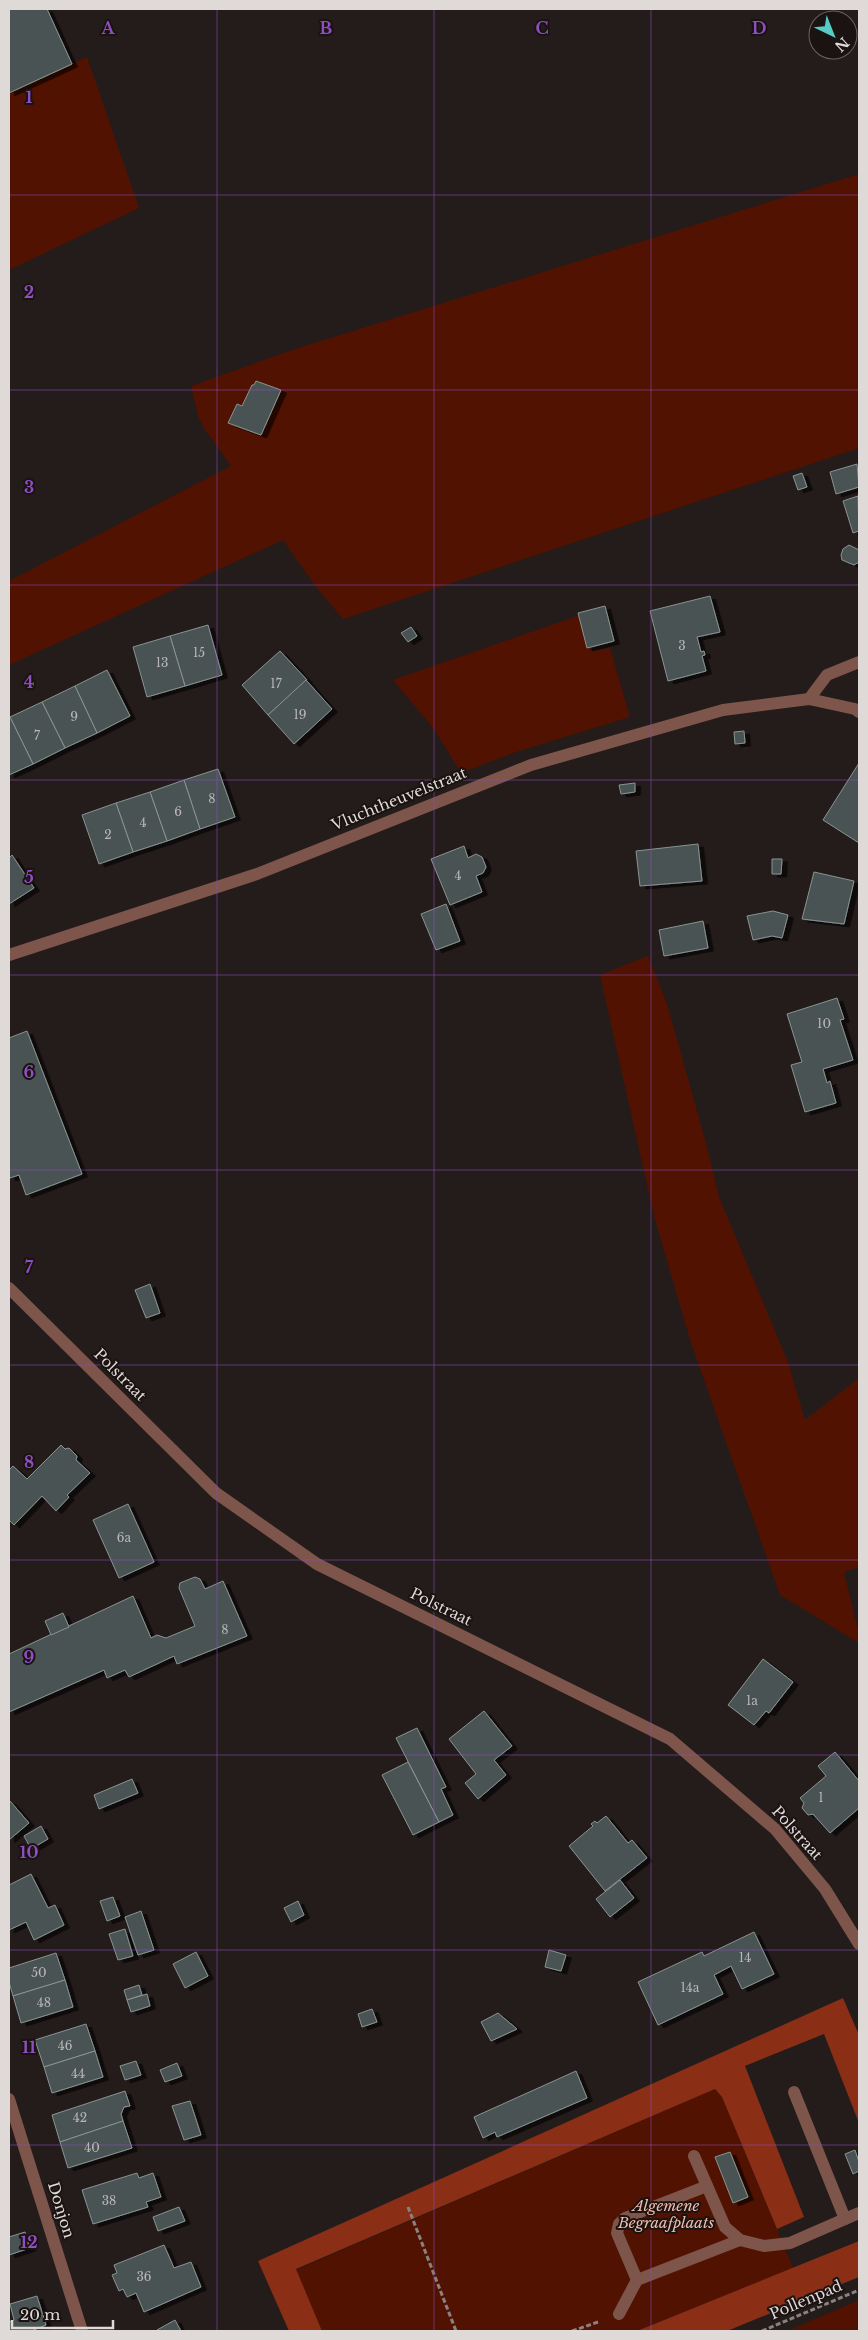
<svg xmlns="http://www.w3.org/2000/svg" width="868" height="2340" font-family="'Libre Baskerville',serif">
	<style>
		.green { fill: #521201 }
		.forest { fill: #8a2e15 }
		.building { fill: #495352; stroke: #889493; filter: url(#shadow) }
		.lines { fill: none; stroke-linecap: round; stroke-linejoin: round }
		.path { stroke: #898280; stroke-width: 3; stroke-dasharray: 5 2.5; stroke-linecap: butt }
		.lane { stroke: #7e554a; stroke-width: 12 }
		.street { stroke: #7e554a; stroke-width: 12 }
		.grid { fill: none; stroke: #8f4fc4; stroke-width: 1; stroke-opacity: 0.55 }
		.labels { text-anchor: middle; stroke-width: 4; stroke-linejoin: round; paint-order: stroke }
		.number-label { font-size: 12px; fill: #bab8b6 }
		.street-label { font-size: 15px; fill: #dfd9d7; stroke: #1b1311 }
		.park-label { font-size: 15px; font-style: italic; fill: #f1bcae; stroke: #1b1311 }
		.grid-label { font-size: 16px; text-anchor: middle; font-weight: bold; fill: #8f4fc4; stroke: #1b1311; stroke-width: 4; stroke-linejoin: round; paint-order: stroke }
	</style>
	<defs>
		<filter id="shadow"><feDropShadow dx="5.5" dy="3" stdDeviation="0" flood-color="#0009"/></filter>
	</defs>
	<rect width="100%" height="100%" fill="#241c1a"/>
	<g class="green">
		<path d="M87,57l52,151 -130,62v-177z"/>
		<path d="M859,174v274l-516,171 -27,-32 -33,-47 -274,125v-84l222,-115 -27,-38 -6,-12 -7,-30 104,-37z"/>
		<path d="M580,615l11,36 19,-3 20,69 -114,35 -55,21 -27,-44 -41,-49z"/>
		<path d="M648,956l19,48 39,139 13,54 69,165 17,58 54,-42v189l-15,5 15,62v9l-79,-48 -89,-252 -37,-127 -54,-241z"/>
		<path d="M715,2089l7,8 71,171 -156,63h-315l-26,-61z"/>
		<path d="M859,2300v31h-72z"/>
	</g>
	<g class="forest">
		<path d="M843,1998l16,37v88l-35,-89 -79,32 59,151 -27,12 -55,-132 -7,-8 -419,180 26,62h-33l-31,-70z"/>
		<path d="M859,2241v36l-132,54h-90z"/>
	</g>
	<g class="building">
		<path d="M9,9h38l25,55 -63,29z"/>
		<path d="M256,381l25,9 -20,45 -33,-12 9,-19 5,2 10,-21h2z"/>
		<path d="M857,464l2,23 -23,7 -6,-22z"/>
		<path d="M802,473l5,14 -9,3 -5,-14z"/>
		<path d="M858,496l1,35 -6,2 -10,-32z"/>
		<path d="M849,545l10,5v12l-5,3 -12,-5 -1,-5 2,-6z"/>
		<path d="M710,596l10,36 -23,5 4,15 3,-1 1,4 -3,1 4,15 -38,10 -18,-70z"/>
		<path d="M605,606l9,35 -27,7 -9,-35z"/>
		<path d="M208,625l14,50 -37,11 -15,-50z"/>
		<path d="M411,627l6,9 -9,6 -7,-9z"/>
		<path d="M170,636l15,50 -38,11 -14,-50z"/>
		<path d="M280,651l27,29 -39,35 -26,-30z"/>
		<path d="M107,670l23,46 -33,17 -22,-47z"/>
		<path d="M306,680l26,29 -38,35 -26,-29z"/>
		<path d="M75,686l22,47 -32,15 -23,-46z"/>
		<path d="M42,702l23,46 -32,16 -23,-47z"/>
		<path d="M10,717l23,47 -24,11v-57z"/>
		<path d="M744,731l1,12 -10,1 -1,-12z"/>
		<path d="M859,763v80l-36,-23z"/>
		<path d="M218,769l17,48 -35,12 -16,-49z"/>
		<path d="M184,780l16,49 -33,12 -17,-49z"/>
		<path d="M635,783v9l-14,2 -2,-9z"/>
		<path d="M150,792l17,49 -34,11 -17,-49z"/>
		<path d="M116,803l17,49 -34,12 -17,-49z"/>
		<path d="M698,844l4,37 -62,5 -4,-35z"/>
		<path d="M464,846l4,12 8,-4 6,3 4,10 -3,6 -7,3 6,16 -32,13 -19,-46z"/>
		<path d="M12,855l22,33 -25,16v-46z"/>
		<path d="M772,859h10l-1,15h-9z"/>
		<path d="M814,872l40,9 -10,43 -42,-5z"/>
		<path d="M446,904l14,37 -24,9 -15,-36z"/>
		<path d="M773,911l15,4 -6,23 -10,-2 -19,4 -6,-24z"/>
		<path d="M703,921l5,27 -44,8 -5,-26z"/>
		<path d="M837,998l7,21 -4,1 13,40 -30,9 4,14 3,-2 6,22 -31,9 -14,-47 11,-3 -15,-48z"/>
		<path d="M27,1031l55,143 -56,21 -7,-20 -9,3 -1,-4v-136z"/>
		<path d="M150,1284l10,29 -14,5 -11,-28z"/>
		<path d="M61,1445l4,4 4,-1 8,8 -1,4 14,13 -23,22 2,2 -13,14 -14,-15 -28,29 -5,-5v-50l4,-4 14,13z"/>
		<path d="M128,1504l26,58 -35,16 -26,-58z"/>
		<path d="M195,1577l5,2 5,10 18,-8 24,55 -70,28 -3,-8 -45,21 -4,-7 -18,8 -3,-8 -95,42v-58l124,-58 18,42 6,-3 9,3 29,-12 -16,-38 1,-5z"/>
		<path d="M63,1613l6,14 -18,8 -6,-14z"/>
		<path d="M763,1659l30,23 -24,31 -3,-2 -12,14 -26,-20z"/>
		<path d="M484,1711l28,35 -18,14 12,15 -28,24 -13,-16 11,-9 -27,-35z"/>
		<path d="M417,1728l29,59 -5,2 12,26 -14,7 -43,-84z"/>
		<path d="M835,1752l24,29v27l-29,25 -17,-19 -5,1 -6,-7 2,-5 -4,-5 26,-22 -8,-10z"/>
		<path d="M408,1762l31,60 -26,13 -31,-60z"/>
		<path d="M132,1779l6,14 -39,16 -5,-14z"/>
		<path d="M10,1801l19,22 -20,17v-38z"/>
		<path d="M606,1816l22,27 4,-3 15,18 -42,33 -36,-45 24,-20 -2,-2 4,-3 2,2z"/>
		<path d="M41,1826l7,13 -17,10 -7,-13z"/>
		<path d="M31,1874l17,34 7,-3 9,20 -30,15 -8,-18 -17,8v-45z"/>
		<path d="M620,1880l14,18 -24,19 -14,-18z"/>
		<path d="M113,1897l7,19 -13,5 -7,-20z"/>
		<path d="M298,1901l6,14 -13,7 -7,-14z"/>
		<path d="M141,1911l13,39 -16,5 -13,-38z"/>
		<path d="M125,1929l8,27 -15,4 -9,-26z"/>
		<path d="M754,1932l20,42 -32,15 -11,-23 -17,9 9,19 -65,31 -20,-43 64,-30 2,4z"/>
		<path d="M549,1950l17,5 -5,16 -16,-4z"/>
		<path d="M196,1952l12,24 -23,12 -12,-24z"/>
		<path d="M56,1953l9,27 -52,16 -4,-14v-14z"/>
		<path d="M65,1980l8,27 -52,16 -8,-27z"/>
		<path d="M139,1985l3,10 -15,5 -3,-10z"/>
		<path d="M147,1994l3,12 -19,6 -4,-12z"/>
		<path d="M372,2009l5,13 -15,5 -4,-13z"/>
		<path d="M498,2013l19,16 -26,12 -10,-19z"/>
		<path d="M86,2024l9,27 -51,16 -9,-27z"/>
		<path d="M95,2051l8,26 -51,16 -8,-26z"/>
		<path d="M136,2061l5,14 -16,5 -5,-14z"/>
		<path d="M177,2063l5,13 -17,6 -5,-12z"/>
		<path d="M576,2071l11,27 -90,39 -2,-5 -12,6 -9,-21z"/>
		<path d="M125,2091l5,15 -6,1 -3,7 2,7 -63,21 -8,-27z"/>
		<path d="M190,2101l11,34 -17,5 -12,-34z"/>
		<path d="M123,2121l9,27 -64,20 -8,-26z"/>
		<path d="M855,2150l4,12v9l-6,3 -8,-20z"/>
		<path d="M730,2152l18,45 -15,6 -18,-46z"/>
		<path d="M137,2173l2,5 14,-5 8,24 -15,5 2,5 -55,17 -11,-34z"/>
		<path d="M179,2207l6,14 -27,10 -5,-14z"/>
		<path d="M25,2232l5,16 -21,7v-18z"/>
		<path d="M164,2245l10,23 17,-6 10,25 -57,25 -8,-19 -9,4 -4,-8 -4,2 -7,-16 5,-2 -3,-8z"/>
		<path d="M37,2296l9,29 -15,6h-22v-9l5,-2 -4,-16z"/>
		<path d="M175,2320l6,11h-23l-1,-1z"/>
	</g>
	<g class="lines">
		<g class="path">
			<path d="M408,2207l48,124"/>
			<path d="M572,2331l26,-9"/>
			<path d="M762,2331l97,-41"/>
		</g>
		<g class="lane">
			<path d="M794,2092l51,127 14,-6"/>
			<path d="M694,2156l31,71 15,13 24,6 26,-3 55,-24"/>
			<path d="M637,2280l-20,-47 2,-9 6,-6 82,-32"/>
			<path d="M619,2314l18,-34 103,-40"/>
		</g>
		<g class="street">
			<path d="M809,699l18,-24 32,-13"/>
			<path d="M9,955l248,-81 274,-109 192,-55 86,-11 46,10 4,3"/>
			<path d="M9,1288l207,205 101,71 353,175 105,90 50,60 34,55"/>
			<path d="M9,2099l73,232"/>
		</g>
	</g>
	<path class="grid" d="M217,9v2322M434,9v2322M651,9v2322M9,195h850M9,390h850M9,585h850M9,780h850M9,975h850M9,1170h850M9,1365h850M9,1560h850M9,1755h850M9,1950h850M9,2145h850"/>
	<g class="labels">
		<g class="number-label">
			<text x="682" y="650">3</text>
			<text x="199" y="657">15</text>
			<text x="162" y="667">13</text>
			<text x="276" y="688">17</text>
			<text x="300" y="719">19</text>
			<text x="74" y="721">9</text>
			<text x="37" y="740">7</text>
			<text x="212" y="803">8</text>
			<text x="178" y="816">6</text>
			<text x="143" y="827">4</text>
			<text x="108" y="839">2</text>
			<text x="458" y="880">4</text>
			<text x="824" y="1028">10</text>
			<text x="124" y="1542">6a</text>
			<text x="225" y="1634">8</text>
			<text x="752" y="1705">1a</text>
			<text x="821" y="1802">1</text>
			<text x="745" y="1962">14</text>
			<text x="39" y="1977">50</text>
			<text x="690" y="1992">14a</text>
			<text x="44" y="2007">48</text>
			<text x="65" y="2050">46</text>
			<text x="78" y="2078">44</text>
			<text x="80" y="2122">42</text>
			<text x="92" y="2152">40</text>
			<text x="109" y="2205">38</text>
			<text x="144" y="2281">36</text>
		</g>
		<g class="street-label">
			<text transform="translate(399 799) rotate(-22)" y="5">Vluchtheuvelstraat</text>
			<text transform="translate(120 1375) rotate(45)" y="5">Polstraat</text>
			<text transform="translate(441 1607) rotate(26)" y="5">Polstraat</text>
			<text transform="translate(797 1833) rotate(48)" y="5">Polstraat</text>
			<text transform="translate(61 2210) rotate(73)" y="5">Donjon</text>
			<text transform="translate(806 2300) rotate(-23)" y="5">Pollenpad</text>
		</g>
		<g class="park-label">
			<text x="666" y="2211">Algemene<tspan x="666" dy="17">Begraafplaats</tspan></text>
		</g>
	</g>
	<g class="grid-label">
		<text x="108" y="34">A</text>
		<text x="326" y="34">B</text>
		<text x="542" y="34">C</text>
		<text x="759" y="34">D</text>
		<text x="29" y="103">1</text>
		<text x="29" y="298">2</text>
		<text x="29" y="493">3</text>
		<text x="29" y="688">4</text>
		<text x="29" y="883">5</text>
		<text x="29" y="1078">6</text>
		<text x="29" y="1273">7</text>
		<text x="29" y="1468">8</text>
		<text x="29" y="1663">9</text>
		<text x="29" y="1858">10</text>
		<text x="29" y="2053">11</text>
		<text x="29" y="2248">12</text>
	</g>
	<rect width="868" height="2340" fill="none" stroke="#dfd9d7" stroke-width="20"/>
	<g transform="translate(833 35) rotate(137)"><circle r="24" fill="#1b1311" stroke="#696260"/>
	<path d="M0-4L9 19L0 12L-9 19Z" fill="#55cdc6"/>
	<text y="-8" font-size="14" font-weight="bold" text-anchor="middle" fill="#dfd9d7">N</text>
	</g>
	<path d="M12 2320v8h101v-8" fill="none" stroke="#dfd9d7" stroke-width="2.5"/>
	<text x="20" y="2320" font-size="15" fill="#dfd9d7" stroke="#1b1311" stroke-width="4" paint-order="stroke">20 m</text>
</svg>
